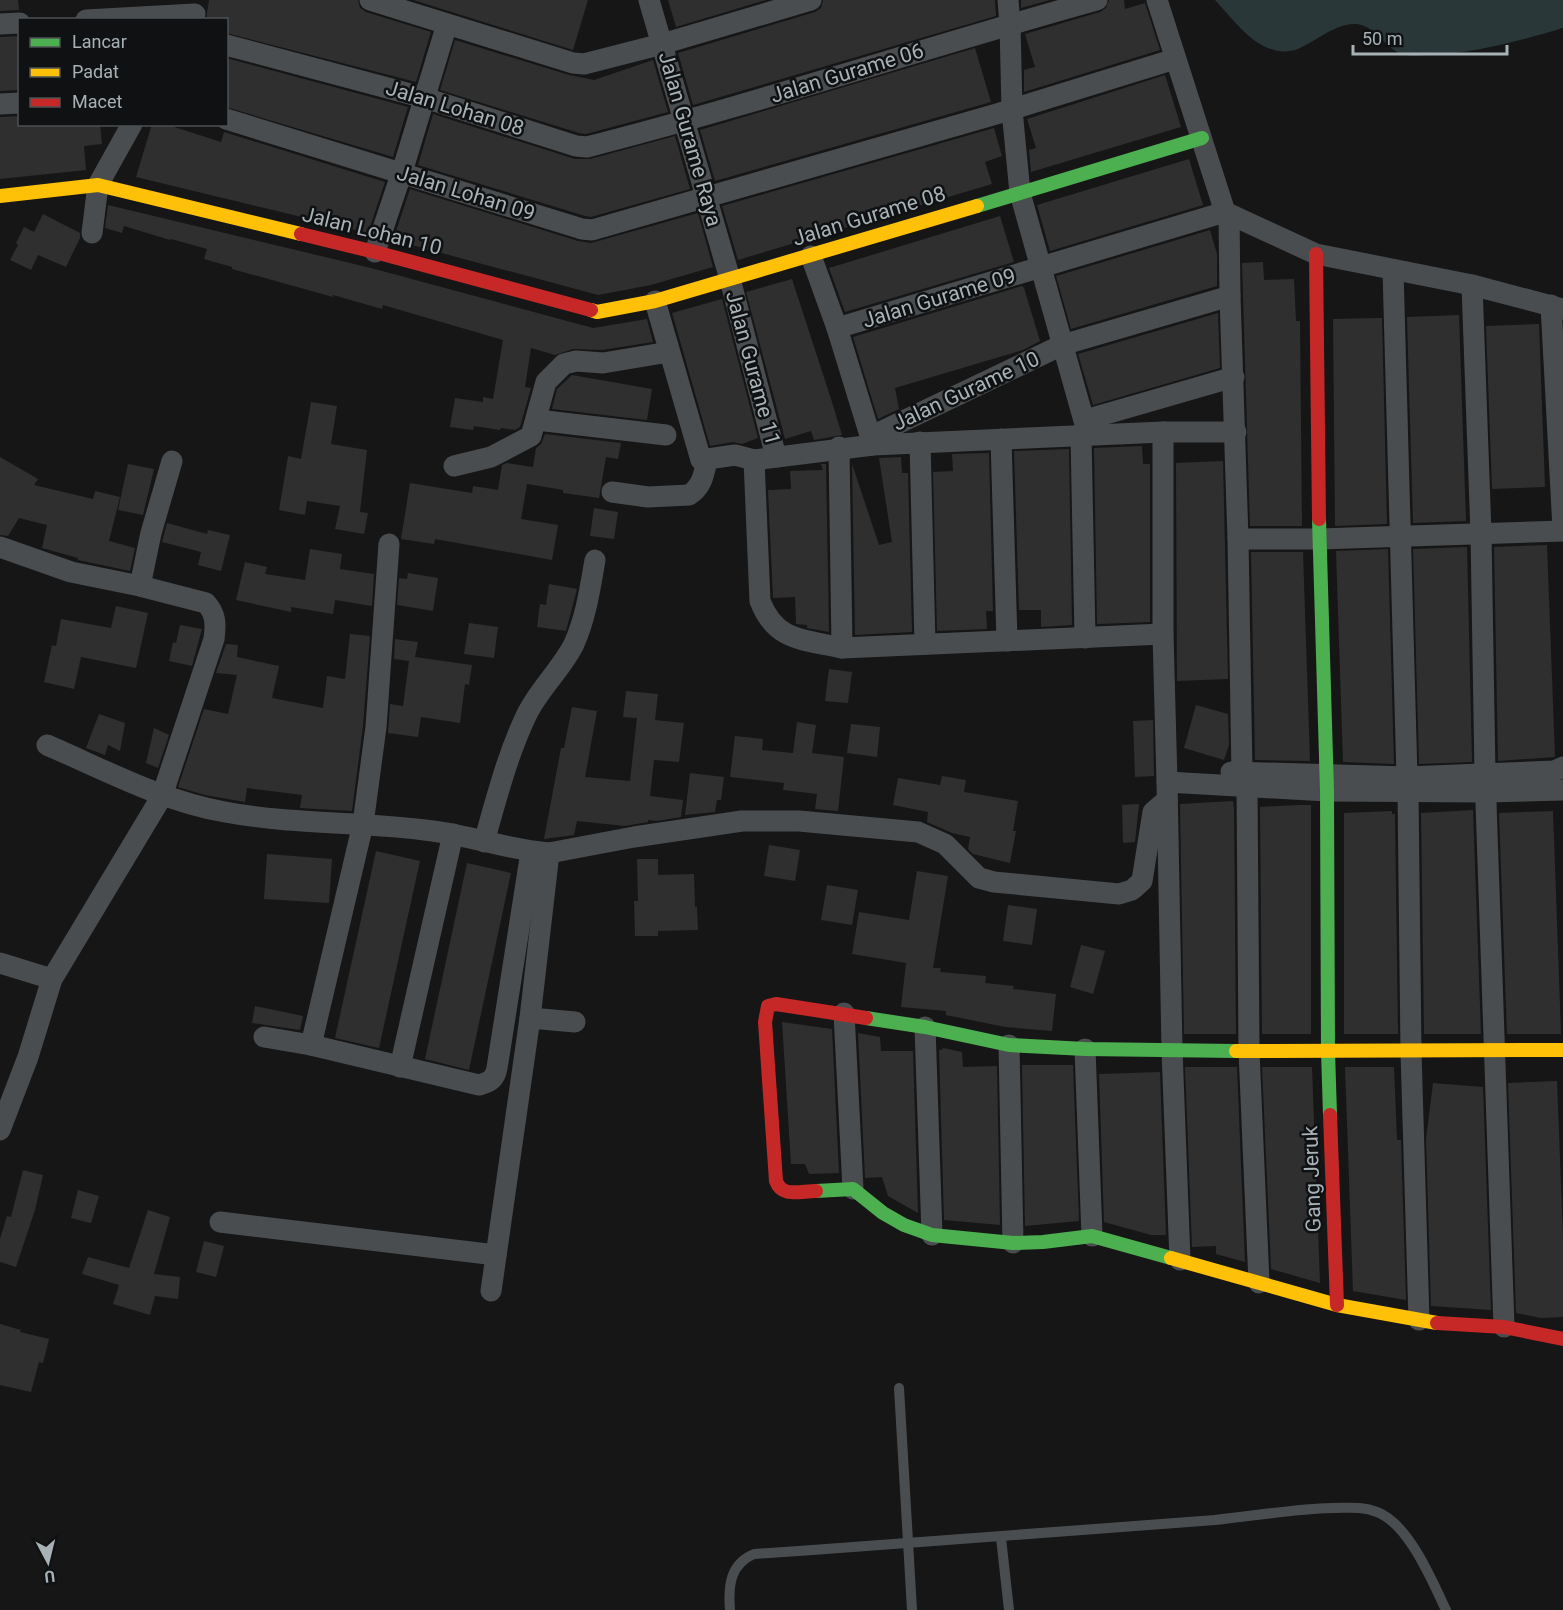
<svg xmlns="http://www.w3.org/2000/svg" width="1563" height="1610" font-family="Roboto,sans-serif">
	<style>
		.water { fill: #293738 }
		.building { fill: #2f2f30 }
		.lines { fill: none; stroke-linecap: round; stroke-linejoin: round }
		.lane { stroke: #4a4d4f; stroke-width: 10 }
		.street { stroke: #4a4d4f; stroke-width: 21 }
		.fast { stroke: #4caf50; stroke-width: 14 }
		.slow { stroke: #ffc107; stroke-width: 14 }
		.jam { stroke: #c62828; stroke-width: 14 }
		.labels { text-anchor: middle; stroke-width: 5; stroke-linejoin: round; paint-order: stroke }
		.street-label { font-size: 21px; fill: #a7b2b7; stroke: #101112 }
	</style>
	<rect width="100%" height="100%" fill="#161616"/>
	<path class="water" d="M1215,0h348v28c-44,13 -88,25 -134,27 -7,0 -16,2 -23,0 -19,-3 -30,-29 -49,-31 -12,-1 -24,5 -34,11 -9,5 -19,12 -28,15 -35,9 -59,-28 -80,-50z"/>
	<g class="building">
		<path d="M0,0h18l1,10 -19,1z"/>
		<path d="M209,0h149l2,8 6,4 65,20 -15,50 -190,-49v-13h-20z"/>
		<path d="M413,0h175l-15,50z"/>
		<path d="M668,0h98l-90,27z"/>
		<path d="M823,0h172l1,16 -303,89 -15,-52 137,-41 6,-4z"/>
		<path d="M1021,0h29l-29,8z"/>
		<path d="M1109,0h15l1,9 20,-6 15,47 -136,42v-22l11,-3 -10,-33 75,-22 6,-4z"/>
		<path d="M20,36v54l-20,1v-54z"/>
		<path d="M455,40l114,35 25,5 59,-20 15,52 -82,22 -7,-1 -139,-43z"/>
		<path d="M975,48l16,54 -276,79 -15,-51z"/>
		<path d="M226,58l182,49 -15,50 -167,-50z"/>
		<path d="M1165,75l16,52 -150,45 -2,-22 7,-2 -9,-29z"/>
		<path d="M433,114l142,45h15l85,-23 15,53 -99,28 -6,-1 -167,-51z"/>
		<path d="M20,116v8h80l2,20 -18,2 2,24 -86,9v-62z"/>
		<path d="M152,124h13l56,18 3,-10 161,50 -17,51 -232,-56z"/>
		<path d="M994,128l8,28 -17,6 7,22 -254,76 -16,-54z"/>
		<path d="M1189,159l14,46 -153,46 -13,-46z"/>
		<path d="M410,189l168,52 13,2 107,-30 15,54 -62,18 -53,10 -205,-55z"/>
		<path d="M108,205l263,63 222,60 54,-9 6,23 -51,8 -29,-1 -18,6 -24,-7 -6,39 6,1 -11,39 -5,3 -14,-2 -1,2 -26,-4 -1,4 -23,-3 5,-29 28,4v-5l10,2 10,-59 -103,-30 -17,-5 -1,4 -49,-14v2l-101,-28v-2l-28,-8 3,-10 -36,-10 -1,1 -46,-14 -2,7 -17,-5z"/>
		<path d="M43,214l37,19v5l-14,29 -28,-12 -7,15 -21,-10 8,-15 -2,-2 8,-16 10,5z"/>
		<path d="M1000,216l14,46 -169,50 -16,-44z"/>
		<path d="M1210,230l7,24v32l-146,43 -15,-53z"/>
		<path d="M1263,262l1,18 30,-1 2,42h4l2,205h-52l-8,-263z"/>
		<path d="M792,279l40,123 10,33 -28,5 -3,-9 -26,8 -39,-147z"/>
		<path d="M1022,286l2,2 16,53 -17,9 -128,38 4,21 -21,10 -25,-82z"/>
		<path d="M722,299l36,139 -16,6 -9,-2 -23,4 -38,-133z"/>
		<path d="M1218,313l2,55 -127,37 -15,-51z"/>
		<path d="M1459,315l7,206 -53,2 -6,-206z"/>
		<path d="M1379,318h3l5,206 -52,2 -2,-207z"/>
		<path d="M1539,324l6,163 -53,2 -6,-163z"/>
		<path d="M572,375l80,14 -5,31 -95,-11 5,-20z"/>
		<path d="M311,402l26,4 -6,38 36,6 -7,62 8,1 -4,21 -29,-5 5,-23 -33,-5 -2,14 -26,-5 9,-54 13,3z"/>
		<path d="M545,434l76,9 -3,16 -12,-2 -7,41 -36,-5v-3l-36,-6 -6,35 37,6 -6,35 -117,-21 -1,5 -33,-5 9,-56 62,10 1,-7 25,4 4,-25 5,-2 26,4 3,-19 5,-4z"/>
		<path d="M1142,446l1,18h7v158l-53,2 -3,-176z"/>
		<path d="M1069,449l3,176 -31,2v-17h-22l-5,-159z"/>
		<path d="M989,453l4,158h-7l1,18 -50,2 -4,-159 20,-1 -1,-17z"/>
		<path d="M0,457l38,22 -4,6 59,14 2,-8 25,6 -11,44 26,7 -5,23 -52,-11v-2l-36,-10 5,-23 -28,-7 -11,18 -8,-1z"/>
		<path d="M901,457l1,16h6l4,159 -57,3 -3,-171 27,81 13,-3 -13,-84z"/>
		<path d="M1223,461l5,218 -51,2 -1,-218z"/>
		<path d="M128,464l26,5 -11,46 -25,-5z"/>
		<path d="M821,464h5l3,168 -22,-4v-3l-11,-1 -1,-27 -22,1 -5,-108 23,-1 -1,-18 33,-1z"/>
		<path d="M594,508l24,4 -4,27 -24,-3z"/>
		<path d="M167,523l40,11 1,-4 22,5 -9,36 -23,-6 3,-13 -39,-10z"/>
		<path d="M1547,545l8,212 -57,4 -4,-214z"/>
		<path d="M1467,547l5,215 -53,2 -6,-215z"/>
		<path d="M310,549l32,5 -2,15 34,5 -2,32 -37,-6 -2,14 -42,-7v5l-55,-12 9,-38 22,5 -2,7 40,6z"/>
		<path d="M1388,549l6,215 -51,-2 -7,-211z"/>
		<path d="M1251,552h52l7,209 -55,-1z"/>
		<path d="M408,573l30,5 -5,33 -36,-6 2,-27 8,1z"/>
		<path d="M549,584l28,5 -11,42 -29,-4 3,-23 6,1z"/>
		<path d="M116,606l32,7 -12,55 -55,-11 -7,32 -30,-7 8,-37 4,1 5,-27 50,9z"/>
		<path d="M469,623l29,4 -4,31 -30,-4z"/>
		<path d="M180,625l22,4 -10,37 -23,-5 4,-19 3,1z"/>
		<path d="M350,634l20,2 -7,90 -11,85 -52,-3 2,-13 -55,-7 -2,14 -40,-7 -27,-8 26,-78 24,5 9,-39 -21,-2 10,-29 12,1 -1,12 42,9 -7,32 51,10 4,-32 18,3z"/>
		<path d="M395,639l23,3 -3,15 57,8 -3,20 -4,-1 -5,39 -39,-6 -3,20 -30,-4 2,-29 13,2 6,-45 -15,-2z"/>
		<path d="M829,669l23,3 -4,31 -23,-2z"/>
		<path d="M626,691l32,3 -3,26 29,3 -5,39 -25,-2 -4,36 33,4 -2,17 -24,4 -9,-1v2l-23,4 -48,-5 -3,14 -30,4 17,-91h3l8,-41 25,4 -12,66 45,4 7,-63 -14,-1z"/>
		<path d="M1196,705l32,9 1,31 -5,15 -40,-12z"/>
		<path d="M99,714l26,9 -5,28 -12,-6 -3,10 -19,-7z"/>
		<path d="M1153,720l1,56 -19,1 -2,-56z"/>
		<path d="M797,722l19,3 -4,28 32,4 -6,54 -23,-2 2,-15 -34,-4 1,-7 -54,-6 5,-41 28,3 -1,11 31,3z"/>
		<path d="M851,724l29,3 -3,30 -30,-4z"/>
		<path d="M154,728l15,7 -11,33 -12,-5z"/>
		<path d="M690,773l34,4 -3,23h-4l-2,12 -30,3z"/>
		<path d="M942,776l24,4 -2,12 54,9 -5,30h3l-6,32 -37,-9 -5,-5 2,-12 -18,-4 -25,-11 1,-10 -35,-7 5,-27 42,7z"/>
		<path d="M1233,801l1,7 2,226h-52l-4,-230z"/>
		<path d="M1139,804l-4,38 -12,1 -1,-38z"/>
		<path d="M1298,805h13v229h-49l-2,-227z"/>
		<path d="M1473,810l8,224h-57l-3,-221z"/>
		<path d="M1392,811v3h3l3,220h-54v-221z"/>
		<path d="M1553,811l8,223h-54l-8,-221z"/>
		<path d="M769,845l31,5 -5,31 -31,-5z"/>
		<path d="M376,851l44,10 -41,187 -44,-10z"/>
		<path d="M267,854l65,5 -3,44 -65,-4z"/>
		<path d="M637,859h21v16l36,-1 1,33h2l1,23 -40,1v5h-23l-1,-35h4z"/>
		<path d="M467,863l44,10 -42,197 -44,-11z"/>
		<path d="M917,871l31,5 -15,92h8l-1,4 46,4 -1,7 29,3 -1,3 43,5 -4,37 -47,-4 -59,-12v-4l-45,-4 5,-44 -54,-9 7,-42 50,8z"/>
		<path d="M827,885l31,5 -6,35 -31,-5z"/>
		<path d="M1008,905l29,4 -5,36 -29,-4z"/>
		<path d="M1081,945l24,6 -12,43 -23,-7z"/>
		<path d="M255,1006l48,10 -3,14 -48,-7z"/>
		<path d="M782,1022l50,7 7,144 -30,1 -4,-10h-14z"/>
		<path d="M858,1033l22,4 1,14h32l5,162 -30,-17 -6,-19 -17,1z"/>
		<path d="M943,1048l19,4 1,15 34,-1 3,159 -56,-5 -5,-170h3z"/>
		<path d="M1022,1065h51l6,156 -54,5z"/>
		<path d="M1185,1067h52l8,195 -29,-8v-8l-24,1z"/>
		<path d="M1262,1067h50l8,216 -49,-14z"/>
		<path d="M1345,1067h49l3,73h4l5,160 -53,-9z"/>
		<path d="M1160,1072l6,163h-15l-47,-13 -5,-148z"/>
		<path d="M1557,1081l6,157v79l-22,1 -25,-5 -8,-230z"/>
		<path d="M1433,1083l50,4 8,223 -60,-4 -5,-167z"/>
		<path d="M23,1170l20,5 -8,35 -19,57 -16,-5v-23l7,-23 4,1z"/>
		<path d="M78,1190l21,6 -8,27 -20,-5z"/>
		<path d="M148,1210l22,7 -16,57 26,3 -2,22 -23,-3 -5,19 -37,-11 6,-19 -37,-11 6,-17 41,11z"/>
		<path d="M204,1241l20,5 -8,31 -20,-5z"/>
		<path d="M0,1324l21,6 -1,2 29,7 -6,24 -4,-1 -8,30 -31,-7z"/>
	</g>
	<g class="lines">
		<g class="lane">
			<path d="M899,1388l13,222"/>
			<path d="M1001,1538l8,72"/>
			<path d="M730,1610c-2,-24 0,-46 24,-56 154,-10 308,-22 461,-34 39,-4 78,-11 117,-12 16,0 30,-2 45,4 32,12 55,69 69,98"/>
		</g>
		<g class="street">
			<path d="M370,0l203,63 11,1 78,-20 149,-44"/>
			<path d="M649,0l81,279 46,178"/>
			<path d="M1008,0l2,24 2,86 8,83 68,242"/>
			<path d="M1157,0l68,212 91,42 156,31 91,24"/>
			<path d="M86,20l109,-6"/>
			<path d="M0,24l20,-1"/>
			<path d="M226,45l199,53 151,48 11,1c172,-44 340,-100 510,-147"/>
			<path d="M0,104l20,-1"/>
			<path d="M226,119l356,110 10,1 408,-117 175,-54"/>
			<path d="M1229,215l1,81 8,243 4,234"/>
			<path d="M92,233l6,-48 34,-61"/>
			<path d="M375,252l27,-80 45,-148"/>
			<path d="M811,256l26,72 36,117"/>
			<path d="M1393,270l14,507"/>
			<path d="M1472,285l9,248 4,241 19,553"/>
			<path d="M655,301l46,159 34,-5 19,5 119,-15 290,-13h73"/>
			<path d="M1551,305l12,224"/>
			<path d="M837,328l388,-116"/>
			<path d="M537,420l129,15"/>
			<path d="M1085,420l149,-43"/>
			<path d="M1163,432v202l4,148"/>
			<path d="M1081,436l4,202"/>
			<path d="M870,437l192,-92 168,-49"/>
			<path d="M1001,439l6,202"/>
			<path d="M920,442l5,202"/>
			<path d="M839,447l3,201"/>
			<path d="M754,460l6,141c16,41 43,38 82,47l321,-14"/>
			<path d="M454,466l37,-9 40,-21 15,-54 18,-18 12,-3 27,2 66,-11"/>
			<path d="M612,492l36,5 41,-2c13,-8 15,-21 18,-35"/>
			<path d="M1238,539h81l244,-8"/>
			<path d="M0,547l71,25 69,14 66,17c10,11 10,21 8,36l-52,157 -110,183 -24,78 -28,73"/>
			<path d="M140,586l11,-53 21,-72"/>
			<path d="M47,745c58,25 115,56 178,67 69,13 139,9 208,19 39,5 76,19 116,22l-19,165 -39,273"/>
			<path d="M1231,772l176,5 147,-6 9,-4"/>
			<path d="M1247,787l2,264 10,232"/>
			<path d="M1408,792l3,260 8,268"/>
			<path d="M484,842c12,-42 23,-86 42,-126 12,-26 35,-46 48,-72 12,-27 16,-55 21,-84"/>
			<path d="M549,853l85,-16 108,-16h57l119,11 27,12 34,34 15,4 125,12 13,-4 10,-9 11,-69 14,-12"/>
			<path d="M0,963l52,16"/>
			<path d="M844,1013l9,176"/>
			<path d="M530,1018l45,4"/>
			<path d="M925,1027l7,208"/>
			<path d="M264,1037l47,8 168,40c11,-3 16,-6 18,-17l34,-216"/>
			<path d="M311,1045l52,-221 13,-97 13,-183"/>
			<path d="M1009,1045l4,198"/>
			<path d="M1085,1049l7,187"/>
			<path d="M400,1067l53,-233"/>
			<path d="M220,1222l276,33"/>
			<path d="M1180,1260l-8,-210 -5,-268 160,9 159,1 77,-2"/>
		</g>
		<g class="fast">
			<path d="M977,206l225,-68"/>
			<path d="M1319,519l8,272 1,260 2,64"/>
			<path d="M866,1018l59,9 84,18 76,4 151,2"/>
			<path d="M816,1191l37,-2 30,24 21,12 28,10 81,8 30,-1 49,-6 79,22"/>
		</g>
		<g class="slow">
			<path d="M0,196l98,-11 203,49"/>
			<path d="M591,310l6,2 58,-11 322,-95"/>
			<path d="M1236,1051l327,-1"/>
			<path d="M1171,1258l166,47 100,18"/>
		</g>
		<g class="jam">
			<path d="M301,234l74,18 216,58"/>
			<path d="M1316,254l3,265"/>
			<path d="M1330,1115l7,190"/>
			<path d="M816,1191c-16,0 -34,7 -40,-10l-11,-159 3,-16 8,-2 90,14"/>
			<path d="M1437,1323l67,4 59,12"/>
		</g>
	</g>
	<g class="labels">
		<g class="street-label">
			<text transform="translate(847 73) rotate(-17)" y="7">Jalan Gurame 06</text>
			<text transform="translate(455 108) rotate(17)" y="7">Jalan Lohan 08</text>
			<text transform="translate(690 139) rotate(74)" y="7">Jalan Gurame Raya</text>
			<text transform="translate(466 193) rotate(17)" y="7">Jalan Lohan 09</text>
			<text transform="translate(869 216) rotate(-17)" y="7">Jalan Gurame 08</text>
			<text transform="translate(372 231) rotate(14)" y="7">Jalan Lohan 10</text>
			<text transform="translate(939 298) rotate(-17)" y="7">Jalan Gurame 09</text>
			<text transform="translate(753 368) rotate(75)" y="7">Jalan Gurame 11</text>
			<text transform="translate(966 391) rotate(-25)" y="7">Jalan Gurame 10</text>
			<text transform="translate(1312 1179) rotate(-92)" y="7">Gang Jeruk</text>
		</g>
	</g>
	<rect x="18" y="18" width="210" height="108" fill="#101112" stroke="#4c5154" stroke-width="1.5"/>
	<rect x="30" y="38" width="30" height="9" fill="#4caf50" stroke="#4c5154" stroke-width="1.5"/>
	<text x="72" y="48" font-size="18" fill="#a7b2b7">Lancar</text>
	<rect x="30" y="68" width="30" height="9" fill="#ffc107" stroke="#4c5154" stroke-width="1.5"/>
	<text x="72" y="78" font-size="18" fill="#a7b2b7">Padat</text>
	<rect x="30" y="98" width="30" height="9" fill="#c62828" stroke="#4c5154" stroke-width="1.5"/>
	<text x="72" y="108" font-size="18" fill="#a7b2b7">Macet</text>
	<g transform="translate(48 1562) rotate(173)" stroke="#101112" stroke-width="4.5" paint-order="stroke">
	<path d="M0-4.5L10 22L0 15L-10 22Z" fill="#a7b2b7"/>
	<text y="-9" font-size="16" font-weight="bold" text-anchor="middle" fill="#a7b2b7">U</text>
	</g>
	<path d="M1353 45v9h154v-9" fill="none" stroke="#a7b2b7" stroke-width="3"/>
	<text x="1362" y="45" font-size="18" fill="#a7b2b7" stroke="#101112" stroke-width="4.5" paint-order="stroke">50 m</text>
</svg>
